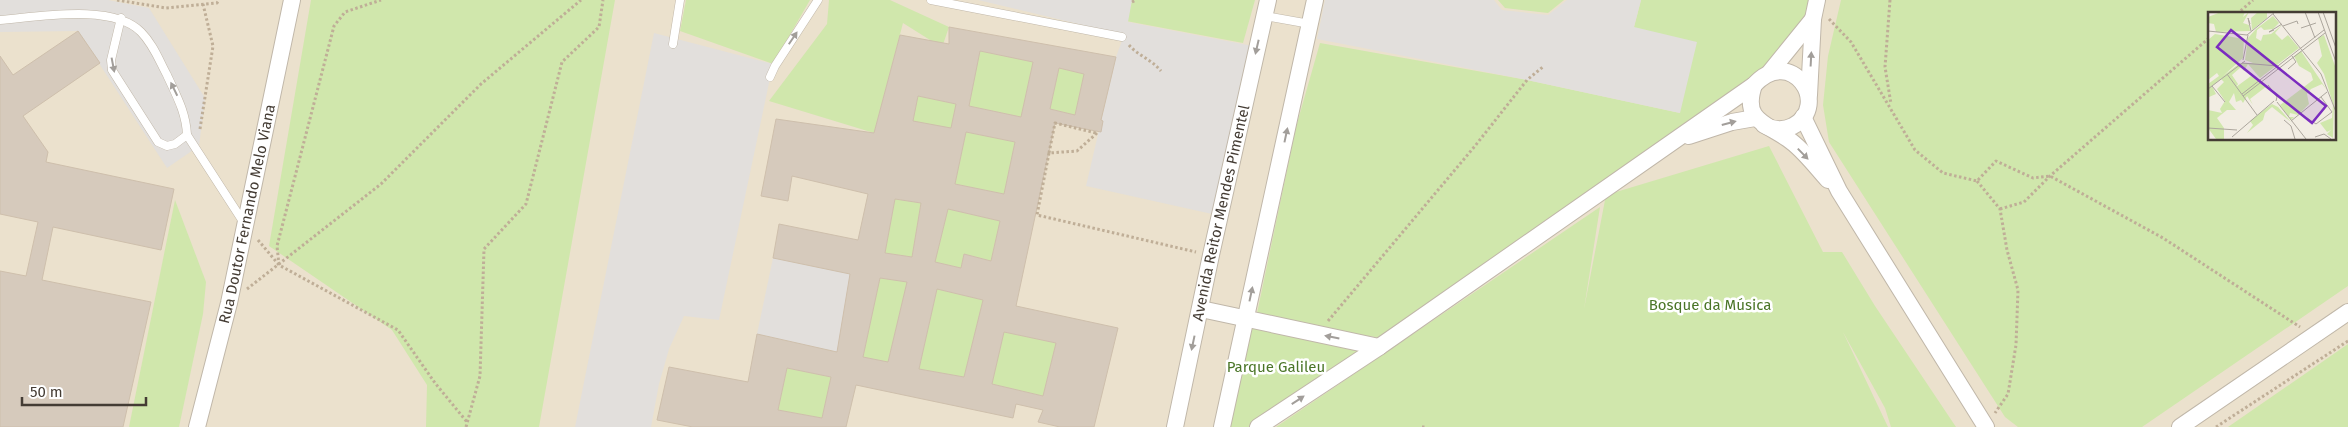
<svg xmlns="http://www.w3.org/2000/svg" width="2348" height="427" font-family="'Fira Sans',sans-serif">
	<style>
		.education { fill: #ebe1cd; fill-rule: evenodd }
		.green { fill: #d0e7ac; fill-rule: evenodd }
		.parking { fill: #e2dfdc }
		.building { fill: #d6cabc; stroke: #cebfac; fill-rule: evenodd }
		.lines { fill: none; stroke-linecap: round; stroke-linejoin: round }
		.service-casing { stroke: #c0b7a9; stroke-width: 9 }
		.minor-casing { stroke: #c0b7a9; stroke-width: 18 }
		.path { stroke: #bfae97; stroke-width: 3; stroke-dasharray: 2.5 2.5; stroke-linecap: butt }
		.service { stroke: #fff; stroke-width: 8 }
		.minor { stroke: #fff; stroke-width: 16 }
		.oneway { fill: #a29e9a }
		.labels { text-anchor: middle; stroke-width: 5; stroke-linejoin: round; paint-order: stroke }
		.street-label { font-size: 15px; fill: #443c34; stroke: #fff }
		.park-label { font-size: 15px; fill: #4a7527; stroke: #fff }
		.inset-road { fill: none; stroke: #aca69d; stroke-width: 1 }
		.view { fill: #7b2cbf; fill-opacity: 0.15; stroke: #7b2cbf; stroke-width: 2.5 }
		.inset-edge { fill: none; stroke: #443c34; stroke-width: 2.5 }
	</style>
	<rect width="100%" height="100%" fill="#f2ede3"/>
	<path class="education" d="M0,0h2348v427h-2348zM2209,14h125v125h-125z"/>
	<g class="green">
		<path d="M311,0h304l-76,427h-113l1,-42 -35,-55 -123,-84z"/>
		<path d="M686,0h124l-37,64 -93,-33z"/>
		<path d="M829,0h61l59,27 -11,32 -8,-19 -27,-17 -29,110 -105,-32 58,-77z"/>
		<path d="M1132,0h123l-12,43 -117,-22z"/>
		<path d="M1498,0h66l-16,13 -43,-5z"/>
		<path d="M1641,0h171l-3,19 -44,49 -382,270 -66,-9 -61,-11 40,-191 24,-84 207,37 153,33 -46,-86z"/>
		<path d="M1841,0h507v286l-206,141h-124l-13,-10 -176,-275 -6,-37 5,-49zM2209,14h125v125h-125z"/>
		<path d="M980,51l53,11 -12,55 -52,-11z"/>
		<path d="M1059,68l25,6 -9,41 -25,-6z"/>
		<path d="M918,96l38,8 -5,25 -38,-8z"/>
		<path d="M966,132l49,10 -11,52 -49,-10z"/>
		<path d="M1769,146l54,106h19l33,54 81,121h-65l-6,-19 -42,-76 45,95h-612l324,-220 -16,102 22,-114z"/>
		<path d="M895,199l26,4 -9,54 -27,-4z"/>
		<path d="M175,200l31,82 -3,32 -24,113h-50z"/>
		<path d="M948,209l52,12 -9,40 -27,-7 -3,14 -26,-6z"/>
		<path d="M880,278l27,4 -19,80 -25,-5z"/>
		<path d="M937,289l46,11 -19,77 -45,-8z"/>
		<path d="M1246,318l133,29 -121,80h-36z"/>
		<path d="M1004,332l52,11 -13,53 -51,-12z"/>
		<path d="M2348,344v83h-120z"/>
		<path d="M787,368l44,9 -9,41 -44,-8z"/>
	</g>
	<g class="parking">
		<path d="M0,0h108l41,8 56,90 -6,48 -32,22 -89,-137 -78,1z"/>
		<path d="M978,0h154l-4,22 130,25 -37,169 -135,-30 30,-129 8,-22z"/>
		<path d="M1325,0h169l8,10 46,5 19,-15h74l-7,27 63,15 -17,71 -153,-33 -210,-41z"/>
		<path d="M654,33l119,31 -54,256 -35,-4 -15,33 -10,35 -8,43h-76z"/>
		<path d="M773,258l77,16 -13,78 -80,-18z"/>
	</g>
	<g class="building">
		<path d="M949,27l167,30 -15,63 2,1 -2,11 -46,-9 -39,183 102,22 -24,99h-34l-22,-5 5,-12 -27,-6 -3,14 -157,-33 -10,42h-153l-36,-7 12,-53 79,15 9,-48 80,18 13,-78 -77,-16 6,-34 79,16 10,-46 -76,-18 -4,25 -27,-5 15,-77 98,14 26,-98 49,9zM980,51l53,11 -12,55 -52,-11zM1059,68l25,6 -9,41 -25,-6zM918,96l38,8 -5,24 -38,-7zM966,132l49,10 -11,52 -49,-10zM895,199l26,4 -9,54 -27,-4zM948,209l52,12 -9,40 -27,-7 -3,14 -26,-6zM880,278l27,4 -19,80 -25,-5zM937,289l46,11 -19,77 -45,-8zM1004,332l52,11 -13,53 -51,-12zM787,368l44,9 -9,41 -44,-8z"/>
		<path d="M78,31l22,32 -77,53 25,36 -2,10 128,27 -13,61 -108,-23 -11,53 109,22 -28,125h-123v-156l26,5 12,-54 -38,-8v-158l13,19z"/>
	</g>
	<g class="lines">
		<g class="service-casing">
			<g id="service">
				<path d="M931,0l191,37"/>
				<path d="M1265,16l45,8"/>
				<path d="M121,18l-10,42 1,10 46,72 9,4 8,-2 12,-9"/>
				<path d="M0,20c38,-3 113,-17 141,12 12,12 18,28 26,43 9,20 19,37 20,60l57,88"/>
				<path d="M673,44l7,-44"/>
				<path d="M770,77l5,-11 43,-66"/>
			</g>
		</g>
		<g class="minor-casing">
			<g id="minor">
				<path d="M1770,72l43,-53"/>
				<path d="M1754,85c-12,35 11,38 34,54 15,10 28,28 40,41"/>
				<path d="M1809,95l4,-76 4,-19"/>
				<path d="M1803,117l36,74 147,236"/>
				<path d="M1689,136l43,-14 23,-4"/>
				<path d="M1201,309l178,38"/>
				<path id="s1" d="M197,427l32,-124 63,-303"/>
				<path id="s2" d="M1175,427l36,-172 57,-255"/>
				<path d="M1222,427l93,-427"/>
				<path d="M1258,427l121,-80 375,-262c37,-41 78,20 39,41 -10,5 -20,4 -29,-1"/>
				<path d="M2180,427l168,-115"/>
			</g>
		</g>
		<g class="path">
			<path d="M117,0l49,8 51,-5 2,-3"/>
			<path d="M1890,0l-5,67 6,37"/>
			<path d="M1132,2l4,-2"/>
			<path d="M2237,14l16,-14"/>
			<path d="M1829,19l22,23 64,108 28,23 34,8 19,-20 37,17 17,-2 113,62 137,89"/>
			<path d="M1129,45c8,10 22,14 32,26"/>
			<path d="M200,129l13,-83 -10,-42"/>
			<path d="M1097,133l-20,18 -28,2 -12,62 159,37"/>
			<path d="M1049,153l6,-30 41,10"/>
			<path d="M1977,181l23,28 7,41 11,40 -2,55 -8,49 -13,19"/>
			<path d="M2000,209l24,-7 26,-26 159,-138"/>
			<path d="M258,240l21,25 119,65 37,53 32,39"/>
			<path d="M279,265l-2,-19 57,-220 11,-14 36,-12"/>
			<path d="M247,289l134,-105 100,-100 100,-84"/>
			<path d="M1328,321l147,-175 52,-66 17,-14"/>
			<path d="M466,427l14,-51 4,-127 42,-45 36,-142 37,-35 4,-27"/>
			<path d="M1422,427h5"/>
			<path d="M2216,427l132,-86"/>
		</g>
		<use href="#service" class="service"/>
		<use href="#minor" class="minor"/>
	</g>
	<defs><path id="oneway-solid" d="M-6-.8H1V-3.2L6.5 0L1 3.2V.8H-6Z" transform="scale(1.25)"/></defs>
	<g class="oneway">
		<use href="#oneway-solid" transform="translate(793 38) rotate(-56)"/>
		<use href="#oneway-solid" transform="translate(1257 47) rotate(103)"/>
		<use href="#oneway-solid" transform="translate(1811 59) rotate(-87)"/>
		<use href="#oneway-solid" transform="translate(113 65) rotate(79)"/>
		<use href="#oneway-solid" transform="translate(174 89) rotate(-116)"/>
		<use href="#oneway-solid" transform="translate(1729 123) rotate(-15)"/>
		<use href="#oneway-solid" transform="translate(1286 135) rotate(-78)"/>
		<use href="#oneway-solid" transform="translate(1803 154) rotate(46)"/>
		<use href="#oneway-solid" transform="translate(1251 294) rotate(-78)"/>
		<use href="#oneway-solid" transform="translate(1332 337) rotate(-169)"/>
		<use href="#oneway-solid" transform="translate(1193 343) rotate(102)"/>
		<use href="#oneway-solid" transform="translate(1298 400) rotate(-33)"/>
	</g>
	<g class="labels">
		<g class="street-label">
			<text dy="5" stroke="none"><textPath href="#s2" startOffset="219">Avenida Reitor Mendes Pimentel</textPath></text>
			<text dy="5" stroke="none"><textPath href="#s1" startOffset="219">Rua Doutor Fernando Melo Viana</textPath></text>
		</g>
		<g class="park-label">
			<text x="1710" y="310">Bosque da Música</text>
			<text x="1276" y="372">Parque Galileu</text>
		</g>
	</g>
	<g transform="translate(2208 12)">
		<rect width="128" height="128" fill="#f2ede3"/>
		<path d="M13,0h24l-2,5 6,-5 -6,11 6,2 1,6 -34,1 -2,-8 -6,-1v-6zM50,0h9v6l-15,12 -1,-12zM65,4l6,7 -6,6 -9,1 -3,-3 -4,3 -1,8 5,3 2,-6 8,-1 11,-9 -7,8 7,7 6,-5 11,13 -39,30 -12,-14 -4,7 -3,-4 -9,8 6,9 -2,3 15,-11 16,10 -17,13 3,6 -6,-9 -4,7 -2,-3 -5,2 -2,-9 -5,9 7,8h-9l-10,8 7,10v11h-8l-8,-11v-18l14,3 -2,-4 5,-8 -8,-12 7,-7 -3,-3 -9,7 4,8 -7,3 -1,-13 11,-8 -2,-3 -9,7v-40l7,-6 29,5 -1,19 -20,18 17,-13h13l-8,-3 3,-22 8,-9zM116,23l11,31 -2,72 -6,-4 4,-4 -4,2 -7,-9 12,-5 1,-14 -9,-30 -7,-11 5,-7 -4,-18zM93,39l26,39 -5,-6 -11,5 -4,5 2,10 -11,11 -8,-2 -1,4h5l-3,3 -11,-15 33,-25 -2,-7 -12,-7 -5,-10zM64,92l6,3 13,15 -19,-15 -7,6 -2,7 -16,13 6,-8 -3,-4 10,-8 3,5 -3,-5z" fill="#d0e7ac"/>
		<path class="inset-road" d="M97,0l10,26M110,0l18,50M115,0l13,36M65,2l48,60 15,38M42,12l-2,-6 3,13M75,14l14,-5 1,3M93,16l15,-5M66,18l-5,2 13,-8M0,19l39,4 28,-23M35,48l5,-25M34,51l36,3M80,57l8,-7 -4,-6M19,62l30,41M60,73l9,12 -1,4M4,74l13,16M0,77l37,-28M34,82l82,-64M35,84l82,-63M69,90l29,37M99,106l9,6 16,-12 -11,-15M76,108l7,6 4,13M83,109l36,-29M0,116l29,2M24,125l42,-36M107,125l9,-3 7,5"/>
		<path class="view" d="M23,18l95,76 -14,17 -95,-76z"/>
		<rect width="128" height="128" class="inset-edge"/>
	</g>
	<path d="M22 397v8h124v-8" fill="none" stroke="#443c34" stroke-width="2.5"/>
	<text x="30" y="397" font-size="15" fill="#443c34" stroke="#ffffff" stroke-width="4" paint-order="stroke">50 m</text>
</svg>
